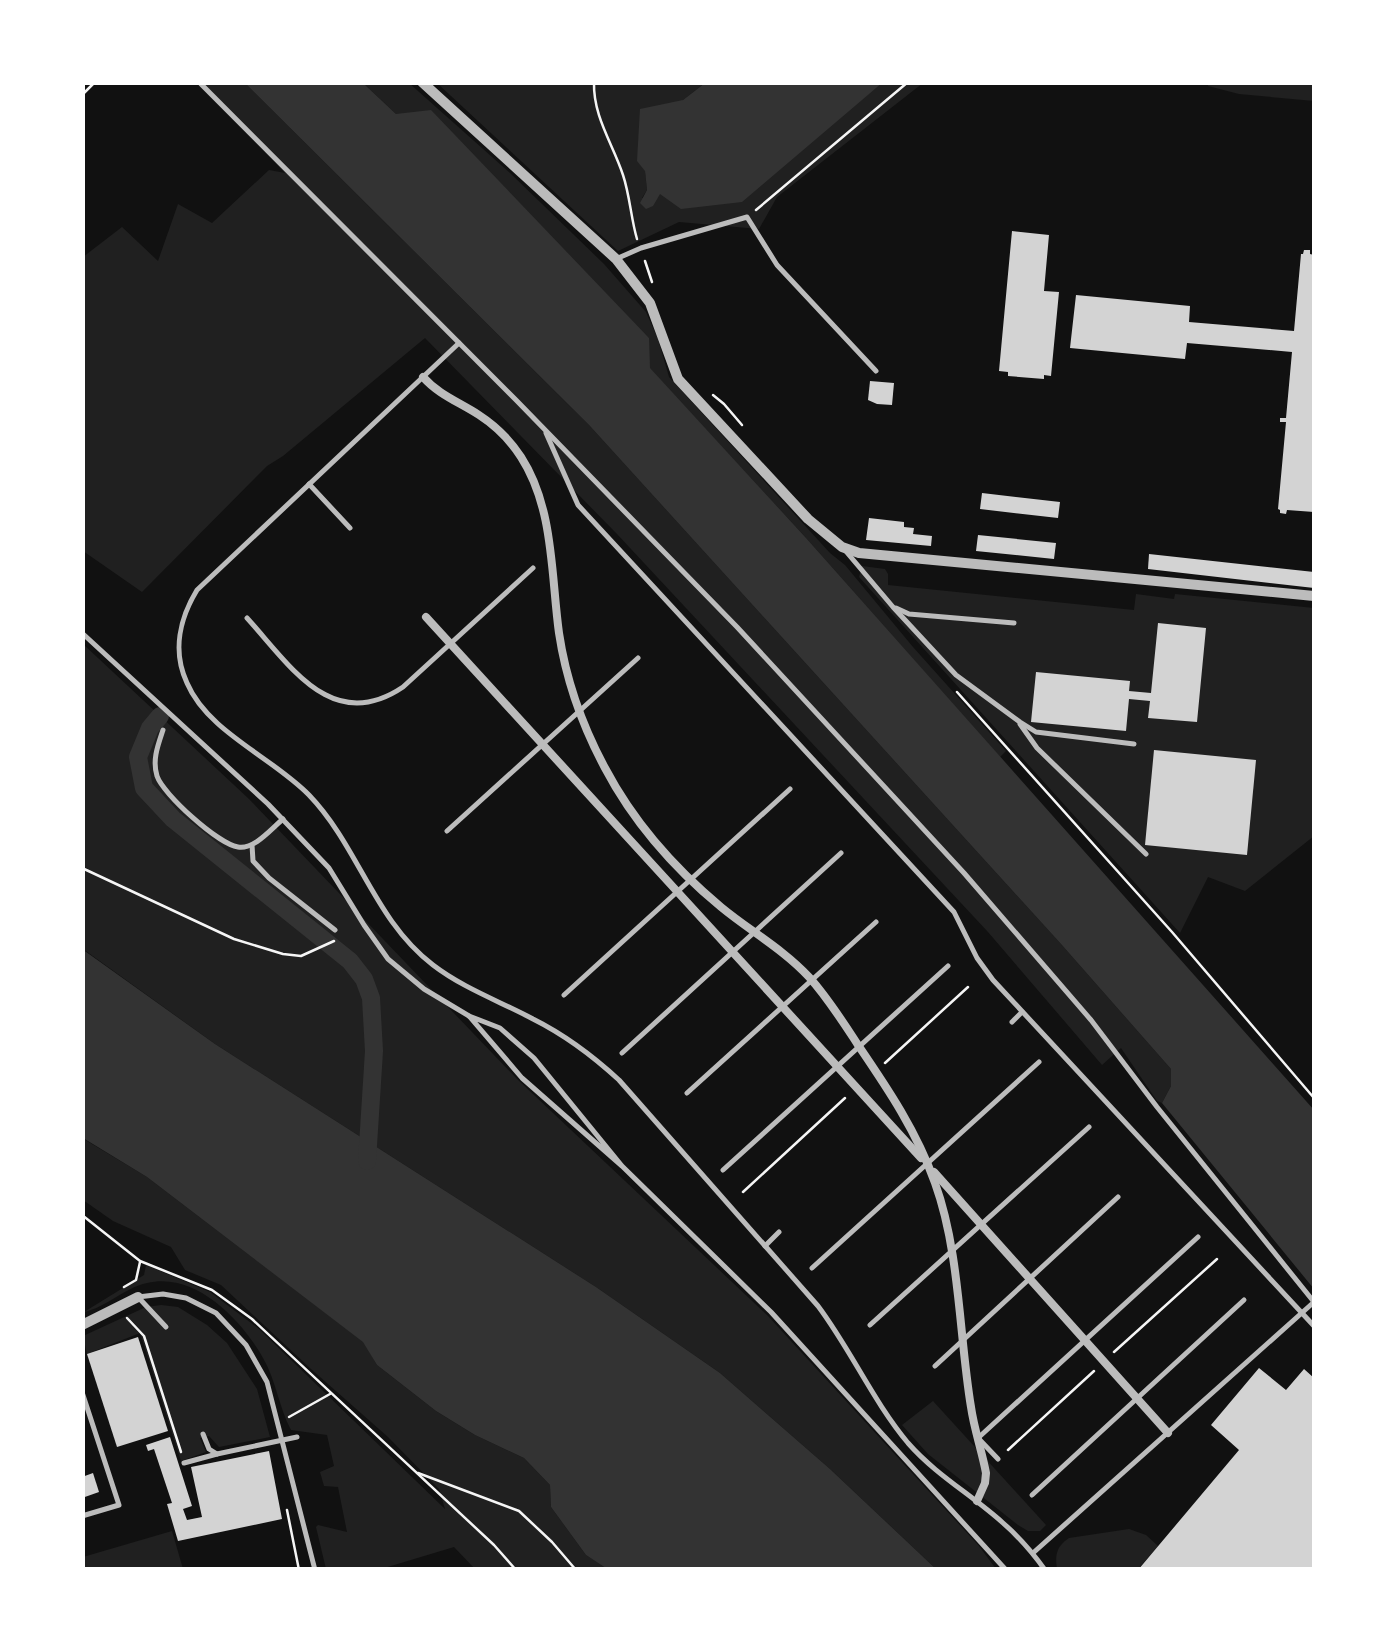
<svg xmlns="http://www.w3.org/2000/svg" width="1397" height="1652" font-family="Commissioner,sans-serif">
	<style>
		.green { fill: #202020 }
		.water { fill: #333 }
		.lines { fill: none; stroke-linecap: round; stroke-linejoin: round }
		.canal { stroke: #333; stroke-width: 18 }
		.building { fill: #d3d3d3 }
		.path { stroke: #f5f5f5; stroke-width: 2.5 }
		.service { stroke: #bcbcbc; stroke-width: 5 }
		.pedestrian { stroke: #bcbcbc; stroke-width: 8 }
		.minor { stroke: #bcbcbc; stroke-width: 10 }
	</style>
	<rect width="100%" height="100%" fill="#111"/>
	<g class="green">
		<path d="M1209,82l105,1v18l-75,-7 -31,-8z"/>
		<path d="M200,83h45l344,342 472,519 110,125v17l-9,17 -5,-2 -36,-53 -19,17 -114,-133 -371,-398 -192,-196 -142,118 -16,10 -125,126 -59,-41v-294l39,-30 36,34 20,-57 34,19 57,-53 16,3z"/>
		<path d="M363,83h46l101,90 94,91 42,48 12,27 11,38 161,176 15,12 68,82 93,104 -6,6 -193,-218 -158,-171v-30l-253,-224z"/>
		<path d="M437,83h268l-22,17 -38,71 2,19 -5,8 18,-5 192,-86 30,-24h41l-146,114 -18,32 -80,-7 -61,29z"/>
		<path d="M862,566l23,3 3,5v11l246,25 2,-16 38,5 1,-5 139,14v228l-69,55 -37,-14 -28,56 -321,-356z"/>
		<path d="M83,644l166,155 268,280 251,237 211,230 17,23h-60l-106,-100 -110,-96 -124,-86 -381,-243 -132,-95z"/>
		<path d="M82,1138l65,39 217,165 13,23 59,46 39,24 49,23 26,27 1,22 35,48 23,14h-134l-21,-22 -73,22h-55l-10,-42 2,-2 29,7 -9,-45 -14,-1 -4,-14 14,-6 -7,-31 -36,-5c-12,-22 -15,-50 -28,-72 -21,-38 -68,-87 -116,-75 -23,5 -40,24 -63,29l60,-37 2,-10 64,27 49,37 186,180 -6,-20 -51,-52 -77,-68 -90,-84 -36,-15 -14,-23 -58,-26 -30,-21z"/>
		<path d="M161,1305l17,2 29,18 20,18 30,46 13,48 -51,10 -10,-11 -9,2 6,14 -25,9 -41,-128 -53,21 -4,-18 63,-29z"/>
		<path d="M933,1401l113,124 -6,6h-12l-10,-6 -90,-71 -26,-29z"/>
		<path d="M1129,1529l17,6 12,11 -20,23h-81c-2,-14 -1,-22 12,-31z"/>
		<path d="M172,1531l11,38h-100v-12z"/>
	</g>
	<g class="water">
		<path d="M245,83h118l33,31 35,-4 218,228 1,30 157,171 507,571v179l-152,-186 9,-17v-17l-110,-125 -472,-519z"/>
		<path d="M705,83v-1l177,1 -140,119 -61,7 -21,-15 -7,12 -7,3 -6,-6 7,-13 -2,-19 -8,-10 3,-52 43,-9z"/>
		<path d="M82,949l133,95 381,243 124,86 110,96 106,100 -327,1 -23,-15 -35,-48 -1,-22 -26,-27 -49,-23 -39,-24 -59,-46 -14,-23 -216,-165 -64,-39z"/>
	</g>
	<g class="lines">
		<path class="canal" d="M160,716l-10,12 -12,29 6,31 29,31 177,142 14,18 7,19 3,53 -7,110"/>
	</g>
	<g class="building">
		<path d="M1012,231l37,4 -5,56 15,1 -8,84 -7,-1v4l-36,-3v-4l-9,-1z"/>
		<path d="M1304,250h6v4l4,1v257l-27,-2 -1,4 -6,-1v-3l-2,-1 8,-87h-6v-4h6l6,-66 -105,-9 -2,16 -115,-11 6,-53 114,11 -1,16 105,9 7,-77h2z"/>
		<path d="M870,381l24,2 -2,22 -15,-1 -9,-4z"/>
		<path d="M982,493l78,9 -2,16 -78,-9z"/>
		<path d="M869,518l35,4v5l10,1 -1,6 19,2 -1,10 -65,-6z"/>
		<path d="M978,535l78,8 -2,16 -78,-8z"/>
		<path d="M1149,554l165,18v16l-166,-19z"/>
		<path d="M1158,623l48,5 -9,94 -49,-4 2,-17 -21,-2 -3,32 -95,-9 5,-50 94,9 -1,10 22,2z"/>
		<path d="M1154,750l102,10 -9,95 -102,-10z"/>
		<path d="M138,1337l30,94 -51,16 -30,-93z"/>
		<path d="M1259,1368l27,22 18,-21 10,9v192h-176l101,-120 -28,-25z"/>
		<path d="M170,1437l22,69 -9,3 4,11 15,-3 -11,-50 78,-16 13,68 -104,22 -11,-37 5,-1 -18,-54 -6,2 -2,-6z"/>
		<path d="M93,1473l6,19 -17,6v-21z"/>
	</g>
	<g class="lines">
		<g class="path">
			<path d="M594,82c-1,35 19,62 29,93 7,21 8,44 14,64"/>
			<path d="M82,95l13,-13"/>
			<path d="M756,210l152,-128"/>
			<path d="M645,261l7,21"/>
			<path d="M713,395l11,9 18,21"/>
			<path d="M957,692l215,240 142,166"/>
			<path d="M82,868l152,71 49,15 18,2 33,-15"/>
			<path d="M885,1063l83,-76"/>
			<path d="M743,1192l102,-94"/>
			<path d="M82,1215l58,46 72,29 40,29 242,226 22,25"/>
			<path d="M124,1287l12,-7 4,-18"/>
			<path d="M127,1318l17,18 37,116"/>
			<path d="M1114,1352l103,-93"/>
			<path d="M289,1417l41,-23"/>
			<path d="M1008,1450l86,-79"/>
			<path d="M418,1473l101,38 33,31 24,28"/>
			<path d="M287,1510l12,60"/>
		</g>
		<g class="service">
			<path d="M199,82l317,318 221,227 227,246 127,147 66,87 157,195"/>
			<path d="M616,259l25,-11 106,-31 30,48 99,106"/>
			<path d="M459,343l-262,247c-17,28 -25,61 -10,93 21,49 85,74 122,112 50,52 65,125 124,170 30,23 66,36 100,54 32,16 60,37 86,61l199,226c33,44 55,95 90,137 28,32 64,52 95,80 16,14 30,30 42,47"/>
			<path d="M546,433l32,72 376,407 23,46 16,22 321,346"/>
			<path d="M309,484l41,44"/>
			<path d="M844,549l49,58 63,68 64,47 16,10 98,12"/>
			<path d="M896,608l13,6 105,9"/>
			<path d="M247,618c43,47 85,117 156,69l130,-119"/>
			<path d="M82,633l186,171 61,64 35,57 24,34 36,30 45,27"/>
			<path d="M1020,724l17,24 109,106"/>
			<path d="M163,730c-5,15 -11,30 -6,46 6,18 61,68 81,71 16,3 33,-18 45,-28"/>
			<path d="M447,831l191,-173"/>
			<path d="M252,845l1,16 16,17 66,52"/>
			<path d="M564,995l226,-206"/>
			<path d="M1012,1022l10,-10"/>
			<path d="M622,1053l219,-200"/>
			<path d="M687,1093l189,-171"/>
			<path d="M622,1166l-88,-108 -34,-30 -31,-12 53,62 100,88 149,146 235,258"/>
			<path d="M723,1170l225,-204"/>
			<path d="M765,1246l14,-14"/>
			<path d="M812,1268l227,-206"/>
			<path d="M138,1297l25,-3 23,4 30,15 30,32 21,37 48,188"/>
			<path d="M138,1297l28,30"/>
			<path d="M870,1325l219,-198"/>
			<path d="M935,1366l183,-169"/>
			<path d="M82,1392l37,113 -37,11"/>
			<path d="M203,1434l6,15 8,5 80,-17"/>
			<path d="M998,1459l-20,-21 220,-201"/>
			<path d="M184,1463l33,-9"/>
			<path d="M1032,1495l212,-195"/>
			<path d="M1033,1553l281,-251"/>
		</g>
		<g class="pedestrian">
			<path d="M423,377c16,18 36,25 56,38 17,11 31,25 42,42 33,51 30,118 38,176 7,47 24,94 46,135 29,55 69,100 116,139 29,24 62,42 88,70 19,21 34,45 49,68 30,44 59,87 77,138 25,69 24,152 36,224 3,22 11,44 15,66l-1,10 -8,18"/>
			<path d="M426,617l495,541"/>
			<path d="M934,1172l234,261"/>
		</g>
		<g class="minor">
			<path d="M422,82l194,177 34,44 28,76 130,140 34,28 17,6 455,43"/>
			<path d="M82,1325l56,-28"/>
		</g>
	</g>
	<rect width="1397" height="1652" fill="none" stroke="#ffffff" stroke-width="170"/>
</svg>
